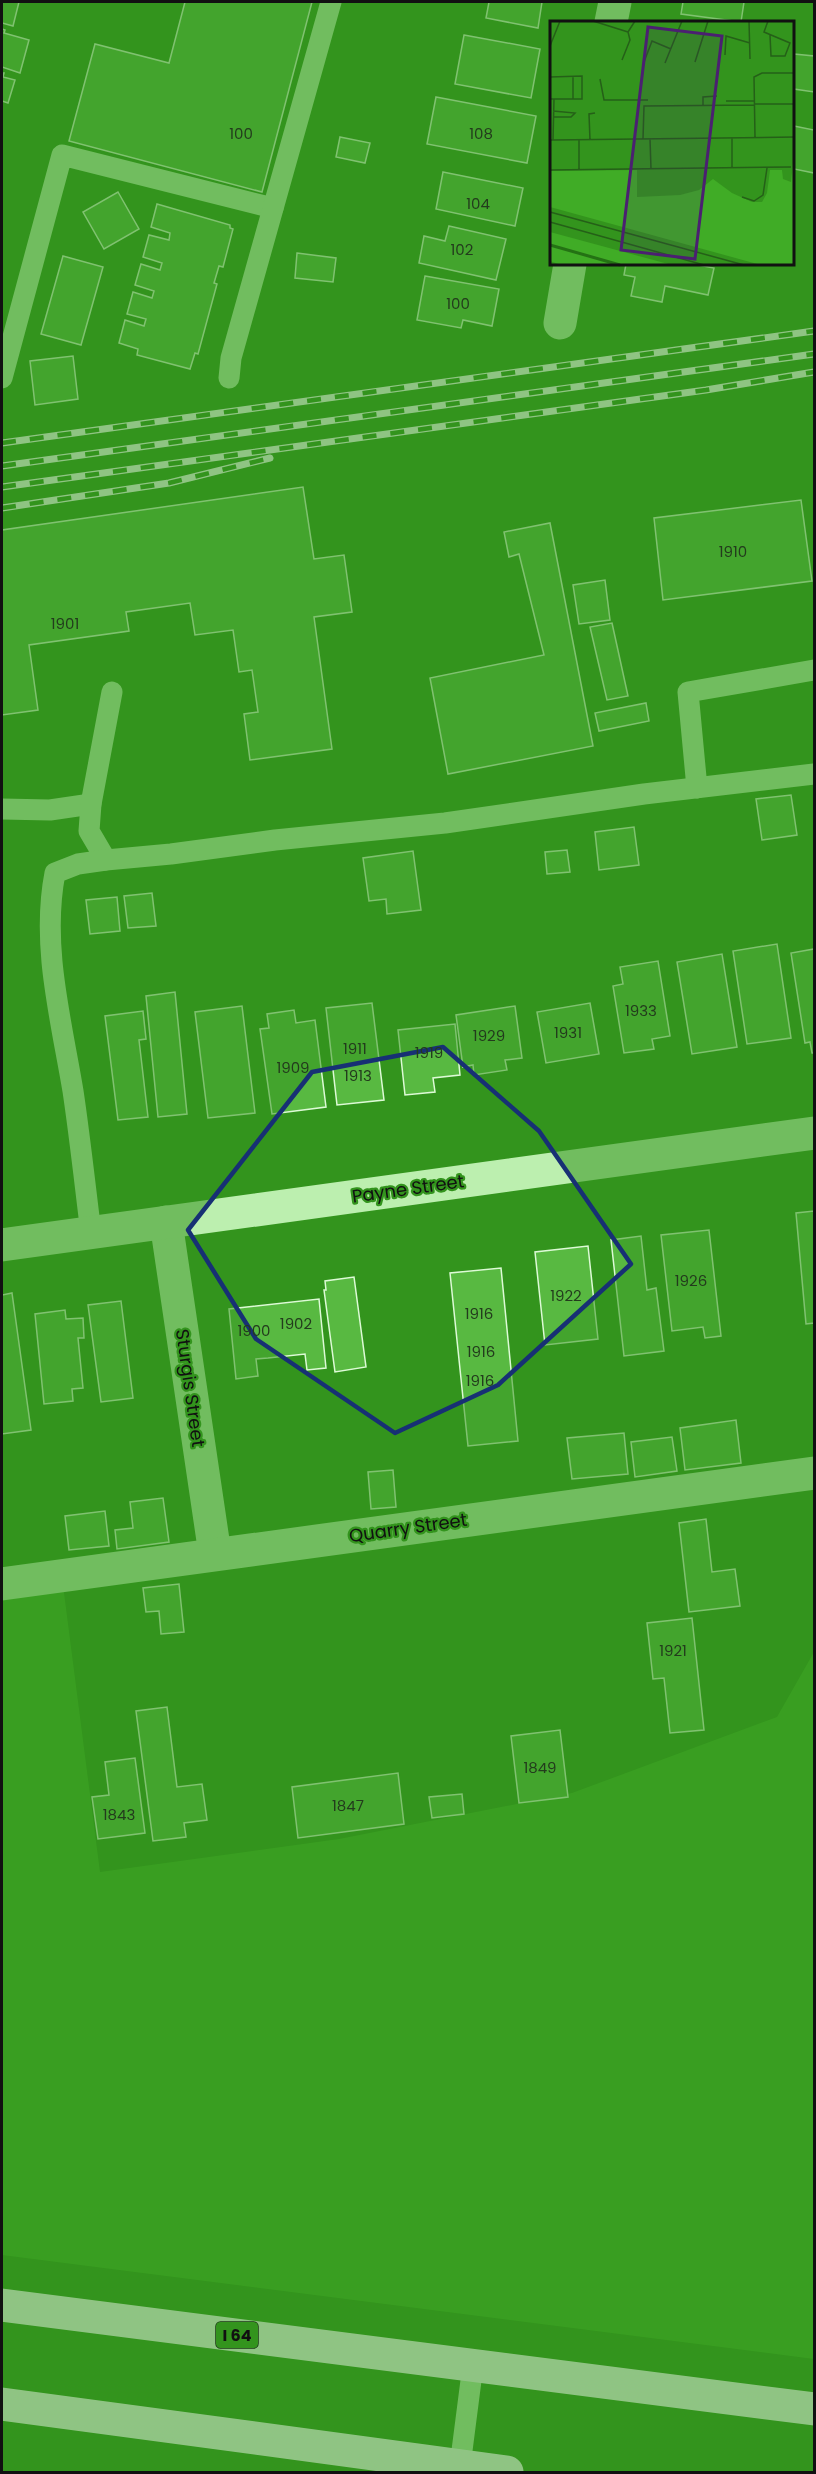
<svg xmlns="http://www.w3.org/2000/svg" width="816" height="2474" font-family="Poppins,sans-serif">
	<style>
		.green { fill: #40ac26 }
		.building { fill: #58b941; stroke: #ddfad6; stroke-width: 1.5 }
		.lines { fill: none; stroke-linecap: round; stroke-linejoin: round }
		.service { stroke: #bcefaf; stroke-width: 21 }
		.minor { stroke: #bcefaf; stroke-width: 33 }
		.motorway { stroke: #fff; stroke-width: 33 }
		.rail-casing { stroke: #fff; stroke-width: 7 }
		.rail { stroke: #33941d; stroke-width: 4.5; stroke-dasharray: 14; stroke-linecap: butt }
		.marked { fill: none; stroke: #173074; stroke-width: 4.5; stroke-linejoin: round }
		.labels { text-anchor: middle; stroke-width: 4.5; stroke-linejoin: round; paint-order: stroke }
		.number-label { font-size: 15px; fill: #233b1d }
		.shield { fill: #33941d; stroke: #1b3815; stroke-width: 1.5 }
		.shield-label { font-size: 16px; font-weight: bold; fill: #111 }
		.street-label { font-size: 18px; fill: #111; stroke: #33941d }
		.inset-river { fill: none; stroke: #247214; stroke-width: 3 }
		.inset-road { fill: none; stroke: #256018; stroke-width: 1.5 }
		.view { fill: #4b2071; fill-opacity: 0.15; stroke: #4b2071; stroke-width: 3 }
		.inset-edge { fill: none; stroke: #111; stroke-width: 3 }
	</style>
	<rect width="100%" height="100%" fill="#33941d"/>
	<path class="green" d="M63,1585l37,287 239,-33 233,-46 205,-76 37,-65v707l-812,-104v-662z"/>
	<g class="building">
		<path d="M2,2h17l-6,24 -11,-3z"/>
		<path d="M185,2h127l-50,190 -193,-51 26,-97 74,19z"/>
		<path d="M489,2h53l-4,26 -52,-10z"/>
		<path d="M683,2h61l-3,20 -60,-8z"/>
		<path d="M2,29l3,1 -1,3 25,7 -9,33 -18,-6z"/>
		<path d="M464,35l76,14 -9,49 -76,-14z"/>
		<path d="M794,54l20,2v36l-20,-3z"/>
		<path d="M2,73h2l-1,4 12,3 -7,23 -6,-2z"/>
		<path d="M436,97l100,19 -9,47 -100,-19z"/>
		<path d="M794,126l20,4v43l-20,-4z"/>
		<path d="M340,137l30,6 -5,20 -29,-6z"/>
		<path d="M443,172l80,16 -8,38 -79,-17z"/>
		<path d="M118,192l21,37 -35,20 -21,-37z"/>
		<path d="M157,204l73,21v3l3,1 -10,38 -4,-1 -5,17 3,1 -19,70 -3,-1 -5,16 -53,-14 1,-6 -19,-6 6,-23 19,6 2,-7 -19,-5 6,-22 19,6 2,-7 -19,-6 6,-21 19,6 2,-7 -19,-6 6,-22 20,5 1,-7 -19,-6z"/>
		<path d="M449,226l57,13 -10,41 -77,-17 5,-27 21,5z"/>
		<path d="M297,253l39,5 -3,24 -38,-4z"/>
		<path d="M63,256l40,11 -22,78 -40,-11z"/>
		<path d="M626,264h67l21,4 -6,27 -43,-9 -3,16 -31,-6 4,-19 -11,-2z"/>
		<path d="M425,276l74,13 -7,37 -29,-6 -2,8 -44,-8z"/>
		<path d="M73,356l5,43 -43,6 -5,-44z"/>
		<path d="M303,487l11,72 30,-4 8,57 -38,5 18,132 -82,11 -6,-46 14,-2 -6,-42 -13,2 -6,-42 -38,5 -5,-32 -64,9 3,19 -100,14 9,65 -36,5v-185z"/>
		<path d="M801,500l11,81 -149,19 -9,-82z"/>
		<path d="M550,523l43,223 -145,28 -18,-96 114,-23 -25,-101 -10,3 -5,-25z"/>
		<path d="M605,580l5,40 -31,4 -6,-39z"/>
		<path d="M612,623l16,73 -21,4 -17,-73z"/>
		<path d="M646,703l3,18 -50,10 -4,-18z"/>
		<path d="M791,795l6,40 -35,5 -6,-41z"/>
		<path d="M634,827l5,38 -40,5 -4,-38z"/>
		<path d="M567,850l3,22 -23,2 -2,-22z"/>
		<path d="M413,851l8,59 -34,4 -1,-15 -17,2 -6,-43z"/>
		<path d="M152,893l4,33 -28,2 -4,-32z"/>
		<path d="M117,897l3,34 -30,3 -4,-34z"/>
		<path d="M777,944l14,94 -44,6 -14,-93z"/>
		<path d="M814,949v104h-2l-2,-11 -5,1 -14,-90z"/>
		<path d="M722,954l15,93 -45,7 -15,-92z"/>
		<path d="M658,961l12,75 -18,3 2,10 -30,4 -11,-67 10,-2 -3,-17z"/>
		<path d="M175,992l12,122 -29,3 -12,-121z"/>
		<path d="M372,1003l12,97 -47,5 -11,-97z"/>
		<path d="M590,1003l9,51 -53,9 -9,-51z"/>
		<path d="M242,1006l13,107 -47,5 -13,-106z"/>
		<path d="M515,1006l7,52 -17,2 2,10 -33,5 -1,-10 -10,2 -7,-52z"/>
		<path d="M294,1010l2,13 19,-3 11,87 -54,7 -12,-85 9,-1 -2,-14z"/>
		<path d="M143,1011l3,28 -7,1 9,77 -30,3 -13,-104z"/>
		<path d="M455,1024l5,51 -27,3 2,14 -30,3 -7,-65z"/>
		<path d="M814,1211v112l-8,1 -10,-111z"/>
		<path d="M709,1230l12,106 -16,2 -2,-11 -31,4 -11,-96z"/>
		<path d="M641,1236l6,54 9,-2 8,63 -40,5 -13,-116z"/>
		<path d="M588,1246l10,93 -53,6 -10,-93z"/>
		<path d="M501,1268l17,173 -50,5 -18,-173z"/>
		<path d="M354,1277l12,90 -31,5 -11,-82h2l-1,-9z"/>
		<path d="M12,1293l19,137 -29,4v-139z"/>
		<path d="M319,1299l7,69 -19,2 -2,-16 -37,4 -12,1 2,17 -22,3 -7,-70z"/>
		<path d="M121,1301l12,97 -32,4 -13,-97z"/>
		<path d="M65,1310l1,9 17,-1 1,20h-6l5,50 -11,1 1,12 -29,3 -9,-90z"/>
		<path d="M736,1420l5,43 -56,7 -5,-42z"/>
		<path d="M624,1433l4,41 -56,5 -5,-41z"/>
		<path d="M672,1437l5,34 -42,6 -4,-35z"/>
		<path d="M393,1470l3,37 -25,2 -3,-37z"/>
		<path d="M163,1498l6,44 -52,7 -2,-19 18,-2 -3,-26z"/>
		<path d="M105,1511l4,35 -40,4 -4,-34z"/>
		<path d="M706,1519l6,53 23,-3 5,37 -51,6 -10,-89z"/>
		<path d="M179,1584l5,48 -23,2 -2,-23 -13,1 -3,-24z"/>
		<path d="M692,1618l12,112 -34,3 -6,-55 -11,1 -6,-56z"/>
		<path d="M167,1707l10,80 25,-3 5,36 -23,3 2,14 -33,4 -17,-130z"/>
		<path d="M560,1730l8,67 -49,6 -8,-67z"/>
		<path d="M135,1758l10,75 -47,6 -6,-42 17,-2 -4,-33z"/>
		<path d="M398,1773l6,51 -106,14 -6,-51z"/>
		<path d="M462,1794l2,20 -32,4 -3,-21z"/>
	</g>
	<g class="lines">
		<g class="service">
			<path d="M2,378l60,-223 211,53"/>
			<path d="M229,378l2,-20 100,-356"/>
			<path d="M697,788l-9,-96 126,-22"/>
			<path d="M2,809l48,1 41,-6"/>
			<path d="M106,860l-17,-29 2,-27 21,-112"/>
			<path d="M91,1233c-6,-48 -11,-95 -18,-142 -12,-72 -32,-146 -18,-218l23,-9 28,-4 65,-6 104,-14 170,-17 199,-29 170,-20"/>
			<path d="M460,2466l13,-101"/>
		</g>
		<g class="minor">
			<path d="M611,22l4,-20"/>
			<path d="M560,323l10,-59"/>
			<path d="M166,1222l49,332"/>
			<path d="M2,1245l812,-112"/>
			<path d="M2,1584l812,-111"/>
		</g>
		<g class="motorway">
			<path d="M2,2305l812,104"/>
			<path d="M2,2404l505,68"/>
		</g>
		<g class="rail-casing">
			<g id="rail">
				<path d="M2,443l812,-112"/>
				<path d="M2,466l812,-112"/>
				<path d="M2,487l704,-97 108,-18"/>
				<path d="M2,508l167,-25 101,-25"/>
			</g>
		</g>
		<use href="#rail" class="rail"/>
	</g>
	<path d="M0 0H816V2474H0ZM443,1047l96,84 92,133 -133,121 -103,48 -139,-94 -68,-109 124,-158z" fill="#33941d" fill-opacity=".55" fill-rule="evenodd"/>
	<path class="marked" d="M443,1047l96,84 92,133 -133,121 -103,48 -139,-94 -68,-109 124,-158z"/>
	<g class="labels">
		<g class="number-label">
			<text x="241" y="139">100</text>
			<text x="481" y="139">108</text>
			<text x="478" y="209">104</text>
			<text x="462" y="255">102</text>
			<text x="458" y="309">100</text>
			<text x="733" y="557">1910</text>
			<text x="65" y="629">1901</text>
			<text x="641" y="1016">1933</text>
			<text x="568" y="1038">1931</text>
			<text x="489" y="1041">1929</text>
			<text x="355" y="1054">1911</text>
			<text x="429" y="1058">1919</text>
			<text x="293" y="1073">1909</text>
			<text x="358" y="1081">1913</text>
			<text x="691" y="1286">1926</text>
			<text x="566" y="1301">1922</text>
			<text x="479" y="1319">1916</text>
			<text x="296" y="1329">1902</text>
			<text x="254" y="1336">1900</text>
			<text x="481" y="1357">1916</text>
			<text x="480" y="1386">1916</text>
			<text x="673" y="1656">1921</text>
			<text x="540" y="1773">1849</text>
			<text x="348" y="1811">1847</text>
			<text x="119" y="1820">1843</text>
		</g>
		<rect class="shield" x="216" y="2322" width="42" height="26" rx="4.5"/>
		<g class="shield-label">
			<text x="237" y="2341">I 64</text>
		</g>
		<g class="street-label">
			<text transform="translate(408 1189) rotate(-8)" y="6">Payne Street</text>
			<text transform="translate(190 1388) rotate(82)" y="6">Sturgis Street</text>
			<text transform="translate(408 1528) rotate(-8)" y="6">Quarry Street</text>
		</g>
	</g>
	<g transform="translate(550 21)">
		<rect width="244" height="244" fill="#33941d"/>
		<path d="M244,132v112h-33l-211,-58v-36l87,-1v27l43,-2 19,-5 14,-11 19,14 20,9h10l5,-9 3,-23h12l1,9 8,3zM0,211l122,33h-111l-11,-4z" fill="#40ac26"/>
		<path class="inset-river" d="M0,224l70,20"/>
		<path class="inset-road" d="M43,0l35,11M199,0l1,38M218,0l-4,11 26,11 -5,13h-14l-1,-21M0,25l10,-25M175,34l1,-19 24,7M72,39l8,-20 -2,-8 7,-11M94,41l8,-21 19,8M145,41l13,-41M115,42l17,-42M23,55v23M0,56l32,-1v23h-32M50,58l4,21h44M176,80h28M204,83h41M153,85v-9l14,-1M3,90l22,2 -4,4h-18M205,116l-1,-60 8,-4h33M182,117v30M93,118l1,-33 110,-1M100,118l1,30M0,119h23M3,119l242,-3M3,119l1,-41M40,119l-1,-26 6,-1M0,149l241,-3M29,149v-30M192,176l12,4 9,-6 4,-27M0,191l194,53M0,201l154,43"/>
		<path class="view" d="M98,6l74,9 -27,223 -74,-9z"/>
		<rect width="244" height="244" class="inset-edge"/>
	</g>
	<rect width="816" height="2474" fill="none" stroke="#111111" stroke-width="6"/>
</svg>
